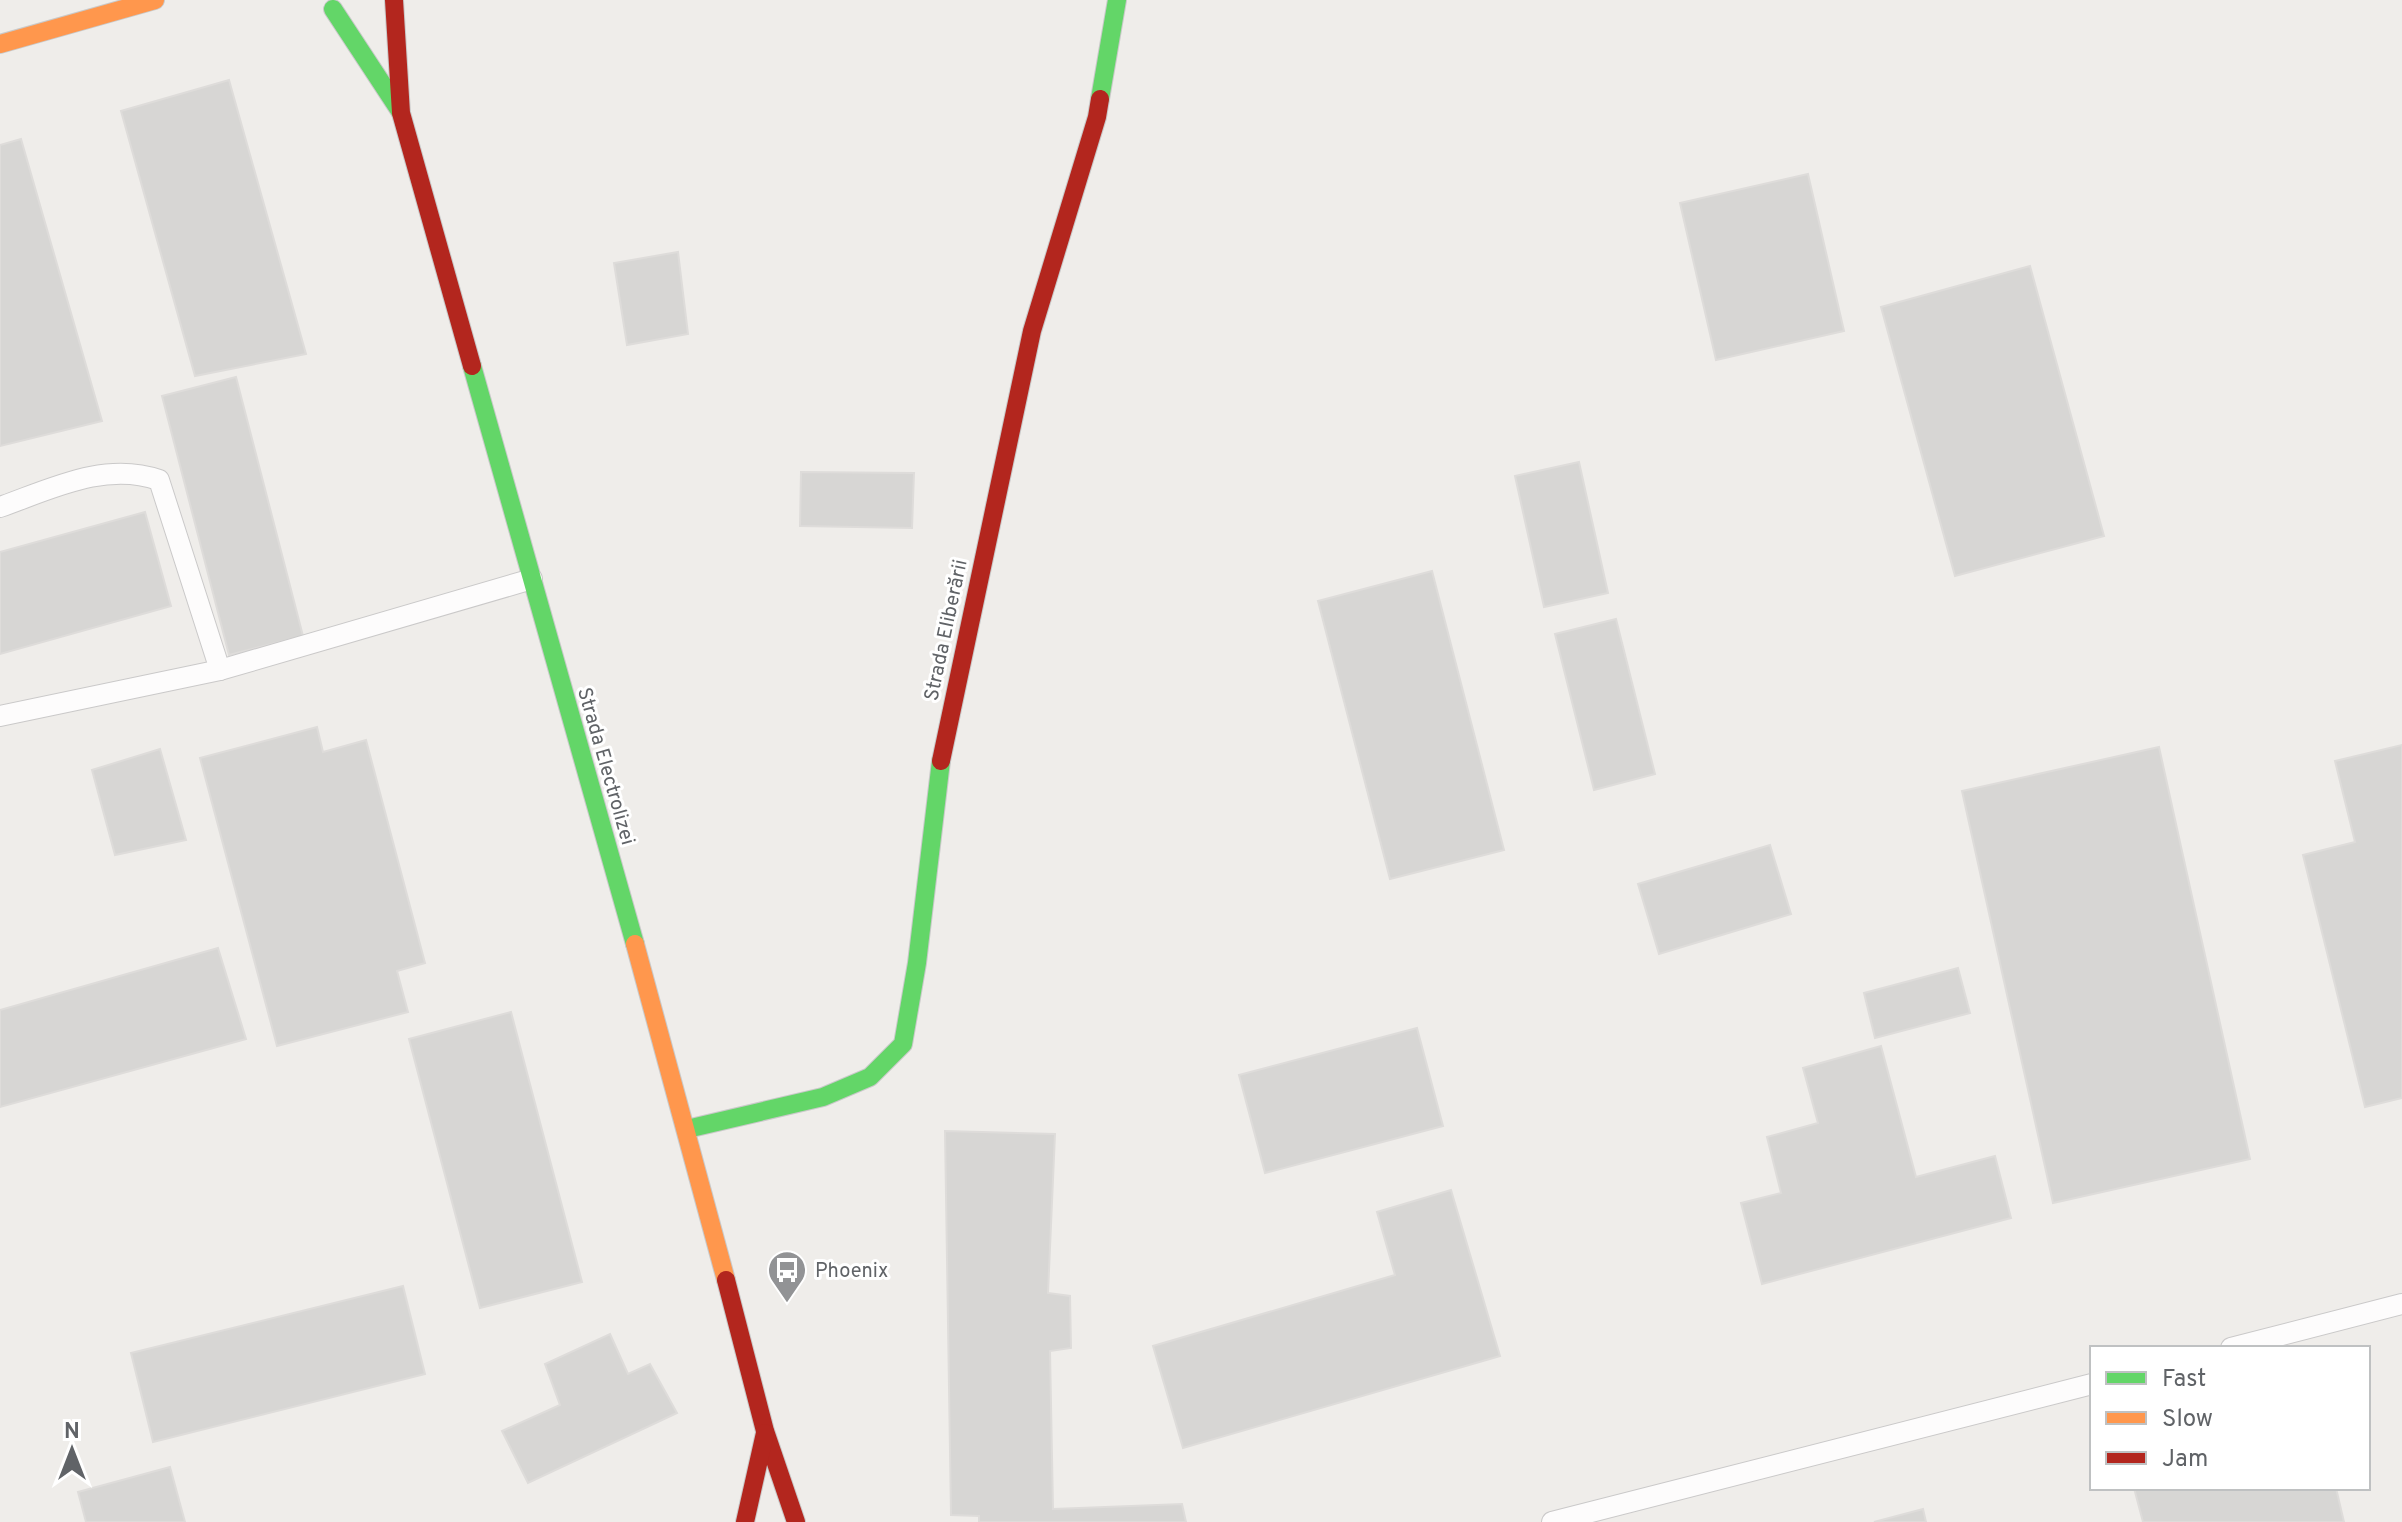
<svg xmlns="http://www.w3.org/2000/svg" width="2402" height="1522" font-family="Overpass,sans-serif">
	<style>
		.building { fill: #d7d6d4; stroke: #dedcda; stroke-width: 2 }
		.lines { fill: none; stroke-linecap: round; stroke-linejoin: round }
		.lane-casing { stroke: #cac9c9; stroke-width: 22 }
		.fast-casing { stroke: #c9c9c9; stroke-width: 20 }
		.slow-casing { stroke: #c9c9c9; stroke-width: 20 }
		.jam-casing { stroke: #c9c9c9; stroke-width: 20 }
		.lane { stroke: #fdfcfc; stroke-width: 20 }
		.fast { stroke: #63d668; stroke-width: 18 }
		.slow { stroke: #ff974d; stroke-width: 18 }
		.jam { stroke: #b3261e; stroke-width: 18 }
		.labels { text-anchor: middle; stroke-width: 6; stroke-linejoin: round; paint-order: stroke }
		.street-label { font-size: 20px; fill: #606367; stroke: #fff }
		.poi-label { font-size: 20px; fill: #606367; stroke: #fff; text-anchor: start }
	</style>
	<rect width="100%" height="100%" fill="#efedea"/>
	<g class="building">
		<path d="M229,80l77,274 -111,22 -74,-265z"/>
		<path d="M21,139l81,282 -102,25v-301z"/>
		<path d="M1808,174l36,157 -128,29 -36,-157z"/>
		<path d="M678,252l10,82 -61,11 -13,-82z"/>
		<path d="M2030,266l74,270 -149,40 -74,-269z"/>
		<path d="M236,377l67,259 -74,19 -67,-259z"/>
		<path d="M1579,462l29,131 -64,14 -29,-131z"/>
		<path d="M801,472l113,1 -2,55 -112,-2z"/>
		<path d="M145,512l26,94 -171,48v-102z"/>
		<path d="M1432,571l72,279 -114,29 -72,-278z"/>
		<path d="M1616,619l39,155 -61,16 -39,-156z"/>
		<path d="M317,727l6,25 43,-12 59,223 -28,8 11,41 -131,34 -77,-288z"/>
		<path d="M2402,745v353l-37,9 -62,-252 52,-13 -20,-81z"/>
		<path d="M2159,747l91,412 -197,44 -91,-412z"/>
		<path d="M160,749l26,91 -71,15 -23,-85z"/>
		<path d="M1770,845l21,69 -132,40 -21,-70z"/>
		<path d="M218,948l28,91 -246,68v-97z"/>
		<path d="M1958,968l12,45 -95,25 -11,-45z"/>
		<path d="M511,1012l71,270 -102,26 -71,-269z"/>
		<path d="M1417,1028l26,98 -178,47 -26,-98z"/>
		<path d="M1881,1046l35,131 79,-21 16,62 -249,66 -21,-81 40,-10 -14,-56 51,-14 -15,-55z"/>
		<path d="M945,1131l110,3 -7,159 22,3 1,52 -21,3 3,158 129,-5 4,18h-207v-6l-28,-1z"/>
		<path d="M1451,1190l49,166 -317,92 -30,-102 242,-71 -18,-63z"/>
		<path d="M403,1286l22,88 -272,68 -22,-89z"/>
		<path d="M610,1334l18,40 22,-10 27,49 -149,70 -26,-52 58,-26 -15,-41z"/>
		<path d="M170,1467l15,55h-99l-8,-30z"/>
		<path d="M2134,1488h202l8,34h-201z"/>
		<path d="M1923,1509l3,13h-52z"/>
	</g>
	<g class="lines">
		<g class="lane-casing">
			<g id="lane">
				<path d="M0,507c51,-18 105,-46 159,-27l61,190"/>
				<path d="M0,716l220,-46 312,-91"/>
				<path d="M2231,1348l171,-44"/>
				<path d="M1552,1522l540,-138"/>
			</g>
		</g>
		<g class="fast-casing">
			<g id="fast">
				<path d="M333,9l67,102"/>
				<path d="M1100,99l17,-99"/>
				<path d="M472,366l163,578"/>
				<path d="M687,1129l136,-32 47,-20 33,-33 14,-81 24,-202"/>
			</g>
		</g>
		<g class="slow-casing">
			<g id="slow">
				<path d="M0,44l155,-44"/>
				<path d="M635,944l91,336"/>
			</g>
		</g>
		<g class="jam-casing">
			<g id="jam">
				<path d="M394,0l7,113 71,253"/>
				<path d="M941,761l91,-430 65,-214 3,-18"/>
				<path d="M726,1280l39,151 31,91"/>
				<path d="M745,1522l20,-89"/>
			</g>
		</g>
		<use href="#lane" class="lane"/>
		<use href="#fast" class="fast"/>
		<use href="#slow" class="slow"/>
		<use href="#jam" class="jam"/>
	</g>
	<defs>
		<g id="bus-pin" transform="scale(2)"><path d="M0 17L-7.5 6A9.5 9.5 0 1 1 7.5 6Z" fill="#929395" stroke="#fff"/><path d="M-5-6H5V4H4V6H2V4H-2V6H-4V4H-5ZM-3.5-4V0h7V-4ZM-3.5 1.2v1.5H-2V1.2ZM2 1.2v1.5H3.5V1.2Z" fill="#fff"/></g>
	</defs>
	<g fill-rule="evenodd">
		<use href="#bus-pin" x="787" y="1270"/>
	</g>
	<g class="labels">
		<g class="street-label">
			<text transform="translate(945 630) rotate(-78)" y="7">Strada Eliberării</text>
			<text transform="translate(607 766) rotate(74)" y="7">Strada Electrolizei</text>
		</g>
		<g class="poi-label">
			<text x="815" y="1277">Phoenix</text>
		</g>
	</g>
	<rect x="2090" y="1346" width="280" height="144" fill="#ffffff" stroke="#bfc1c2" stroke-width="2"/>
	<rect x="2106" y="1372" width="40" height="12" fill="#63d668" stroke="#bfc1c2" stroke-width="2"/>
	<text x="2162" y="1386" font-size="24" fill="#606367">Fast</text>
	<rect x="2106" y="1412" width="40" height="12" fill="#ff974d" stroke="#bfc1c2" stroke-width="2"/>
	<text x="2162" y="1426" font-size="24" fill="#606367">Slow</text>
	<rect x="2106" y="1452" width="40" height="12" fill="#b3261e" stroke="#bfc1c2" stroke-width="2"/>
	<text x="2162" y="1466" font-size="24" fill="#606367">Jam</text>
	<g transform="translate(72 1450)" stroke="#ffffff" stroke-width="6" paint-order="stroke">
	<path d="M0-6L14 30L0 20L-14 30Z" fill="#606367"/>
	<text y="-12" font-size="22" font-weight="bold" text-anchor="middle" fill="#606367">N</text>
	</g>
</svg>
